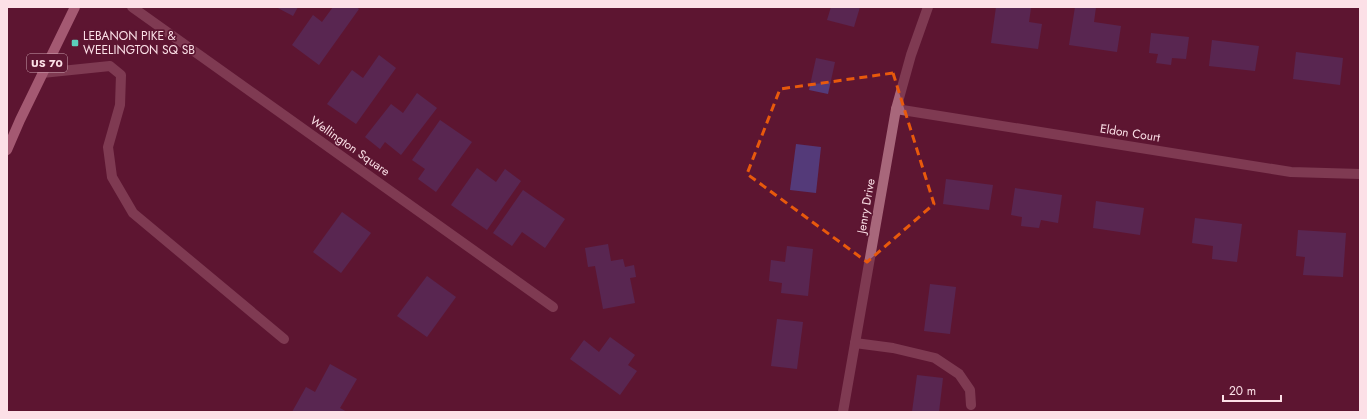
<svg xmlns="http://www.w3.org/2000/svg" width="1367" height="419" font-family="Jost,sans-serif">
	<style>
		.building { fill: #543a79 }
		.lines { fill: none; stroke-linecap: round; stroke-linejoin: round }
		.minor { stroke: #a8677b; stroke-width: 10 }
		.major { stroke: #fbaac1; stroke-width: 10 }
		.marked { fill: none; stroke: #e8590c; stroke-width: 3; stroke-dasharray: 8 5; stroke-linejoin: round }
		.poi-dot { fill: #5ccebb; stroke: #5d1632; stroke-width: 1.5 }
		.labels { text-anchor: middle; stroke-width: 3.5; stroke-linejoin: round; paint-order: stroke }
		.shield { fill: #5d1632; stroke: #cca3b1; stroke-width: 1 }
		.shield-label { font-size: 11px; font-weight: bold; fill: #fce0e7 }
		.poi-label { font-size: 12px; fill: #fce0e7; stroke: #5d1632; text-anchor: start }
		.street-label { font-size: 12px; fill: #fce0e7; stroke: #5d1632 }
	</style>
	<rect width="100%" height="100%" fill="#5d1632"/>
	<g class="building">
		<path d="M276,7h22l-5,9z"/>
		<path d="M333,7h23l3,2 -40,56 -27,-20 21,-30 9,7z"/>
		<path d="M831,7h29l-6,20 -27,-7z"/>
		<path d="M996,7l35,1 -2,14 13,2 -4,25 -47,-6z"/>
		<path d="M1075,7h21l-2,15 27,4 -4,26 -48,-7z"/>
		<path d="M1151,33l38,4 -3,22 -14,-1 -1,7 -15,-2 2,-9 -9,-1z"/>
		<path d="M1212,40l47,6 -4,25 -46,-5z"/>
		<path d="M1296,52l47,6 -3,27 -47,-6z"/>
		<path d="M379,55l17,13 -40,56 -29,-20 25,-34 11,8z"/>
		<path d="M816,58l19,4 -7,32 -19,-4z"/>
		<path d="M417,93l20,15 -36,47 -16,-13 -5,7 -15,-12 26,-33 12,9z"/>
		<path d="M440,120l32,22 -36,50 -18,-13 7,-10 -13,-9z"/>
		<path d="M796,144l25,3 -5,46 -26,-3z"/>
		<path d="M477,168l19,14 9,-13 16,12 -34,49 -36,-25z"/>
		<path d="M946,179l47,6 -4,25 -46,-6z"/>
		<path d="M1015,188l47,7 -4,28 -17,-3 -2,8 -18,-2 1,-9 -11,-2z"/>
		<path d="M523,190l42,29 -20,29 -23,-16 -10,14 -19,-13z"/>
		<path d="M1096,201l48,7 -4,27 -47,-7z"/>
		<path d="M342,212l29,21 -30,40 -28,-21z"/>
		<path d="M1195,218l47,6 -5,38 -25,-3 1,-13 -21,-3z"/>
		<path d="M1298,230l48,3 -3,44 -40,-2 2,-18 -9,-1z"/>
		<path d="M608,244l3,17 12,-2 2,8 9,-2 2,12 -6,1 5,25 -32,6 -8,-43 -7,1 -3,-19z"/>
		<path d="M787,246l26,3 -5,47 -27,-3 1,-10 -13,-2 2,-21 14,2z"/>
		<path d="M427,276l29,21 -29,40 -30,-21z"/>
		<path d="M930,284l26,3 -6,47 -26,-3z"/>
		<path d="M777,319l26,3 -6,47 -26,-3z"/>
		<path d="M610,337l25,18 -7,10 9,6 -17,24 -50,-36 14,-19 15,12z"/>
		<path d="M330,364l27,15 -17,29 7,4h-55l14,-25 9,5z"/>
		<path d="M917,375l26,3 -4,34h-27z"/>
	</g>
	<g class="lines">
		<g class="minor">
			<path d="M132,7l421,300"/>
			<path d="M42,73l68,-7 11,9 -1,30 -12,42 4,30 21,36 151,126"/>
			<path d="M896,109l395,63 69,2"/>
			<path d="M855,343l38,5 42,10 24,16 11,16 1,15"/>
			<path d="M843,412l53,-303 15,-54 17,-48"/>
		</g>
		<path class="major" d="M7,150l13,-30 55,-113"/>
	</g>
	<path d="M0 0H1367V419H0ZM893,73l41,131 -67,58 -120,-88 33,-85z" fill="#5d1632" fill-opacity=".55" fill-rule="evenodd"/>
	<path class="marked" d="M893,73l41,131 -67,58 -120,-88 33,-85z"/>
	<rect class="poi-dot" x="71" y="39" width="8" height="8" rx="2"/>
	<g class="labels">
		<rect class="shield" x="27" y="54" width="40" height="18" rx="3"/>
		<g class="shield-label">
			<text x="47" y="67">US 70</text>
		</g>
		<g class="poi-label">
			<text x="83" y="40">LEBANON PIKE &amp;<tspan x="83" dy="14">WEELINGTON SQ SB</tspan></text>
		</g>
		<g class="street-label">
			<text transform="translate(1130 133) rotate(9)" y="4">Eldon Court</text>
			<text transform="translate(350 146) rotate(35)" y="4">Wellington Square</text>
			<text transform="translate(866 206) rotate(-80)" y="4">Jenry Drive</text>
		</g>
	</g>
	<rect width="1367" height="419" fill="none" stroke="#fce0e7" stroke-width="16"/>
	<path d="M1223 395v6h58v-6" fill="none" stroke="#fce0e7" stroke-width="2"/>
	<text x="1229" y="395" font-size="12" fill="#fce0e7" stroke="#5d1632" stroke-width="3" paint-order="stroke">20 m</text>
</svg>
